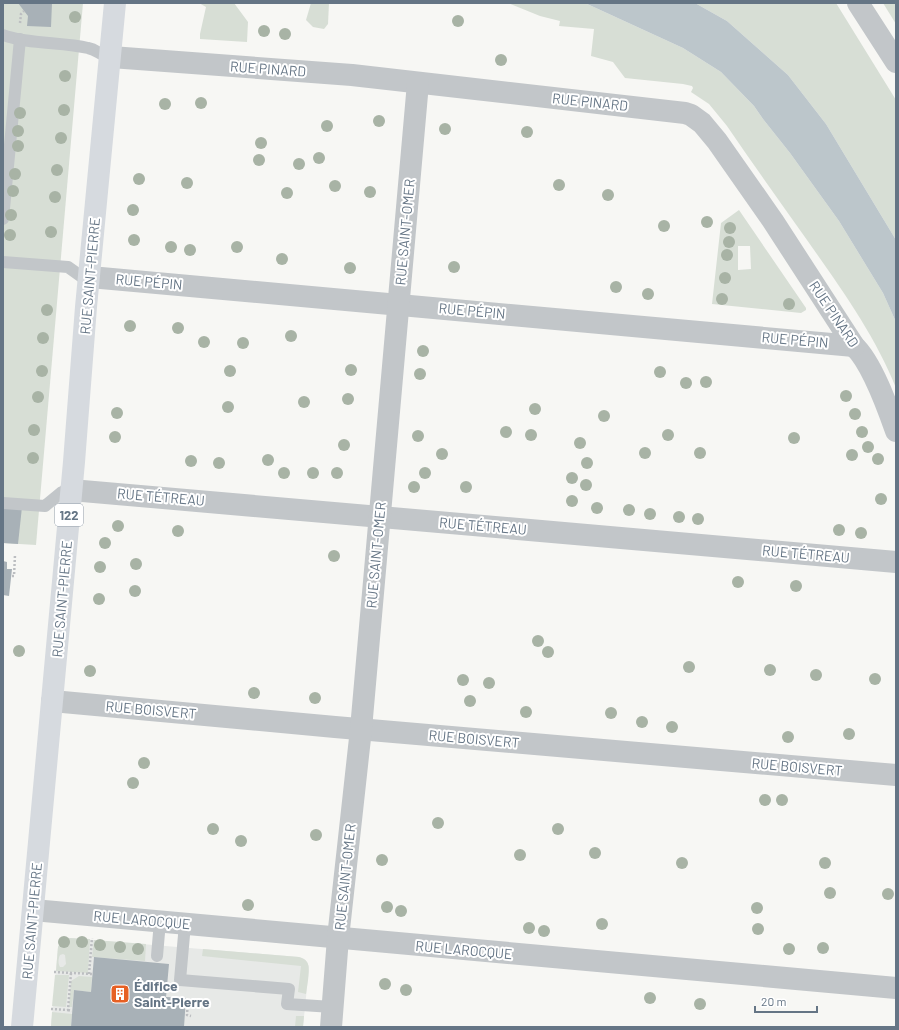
<svg xmlns="http://www.w3.org/2000/svg" width="899" height="1030" font-family="Barlow,sans-serif">
	<style>
		.built { fill: #e7e9e7 }
		.green { fill: #d7ded5; fill-rule: evenodd }
		.water { fill: #bcc6cb }
		.building { fill: #a8b1b7 }
		.lines { fill: none; stroke-linecap: round; stroke-linejoin: round }
		.path { stroke: #bcbec1; stroke-width: 2.5; stroke-dasharray: 2 2; stroke-linecap: butt }
		.lane { stroke: #c2c6c9; stroke-width: 12 }
		.street { stroke: #c2c6c9; stroke-width: 22 }
		.primary { stroke: #d6dadf; stroke-width: 22 }
		.tree { fill: #a8b3a5 }
		.labels { text-anchor: middle; stroke-width: 4; stroke-linejoin: round; paint-order: stroke }
		.shield { fill: #fff; stroke: #939eaa; stroke-width: 1 }
		.shield-label { font-size: 13px; font-weight: bold; fill: #657585 }
		.street-label { font-size: 14px; fill: #657585; stroke: #fff }
		.poi-label { font-size: 14px; font-weight: bold; fill: #657585; stroke: #fff; text-anchor: start }
	</style>
	<rect width="100%" height="100%" fill="#f7f7f4"/>
	<path class="built" d="M69,938l230,19 5,2 3,3 2,5 -6,60h-252l7,-80 4,-8z"/>
	<g class="green">
		<path d="M3,3h80l-47,542 -33,-2z"/>
		<path d="M199,3h35l14,19 -1,20 -47,-3v-5l6,-27z"/>
		<path d="M311,3h18l-1,21 -4,5 -11,-2 -7,-7z"/>
		<path d="M508,3h77l98,45 38,24 33,34 9,13 27,34 49,68 44,72 13,29v66c-21,-53 -56,-101 -89,-148 -27,-38 -54,-76 -80,-114l-18,-22 -18,-12 2,-4 -1,-2 -9,-2 -58,-6 -12,-16 -22,-6 3,-27 -35,-3 1,-5 -20,-5z"/>
		<path d="M695,3h141l60,97v140l-70,-116 -38,-49 -61,-54z"/>
		<path d="M883,3h13v21z"/>
		<path d="M739,210l67,98v2l-5,3 -89,-9 9,-81zM738,246h12l1,23 -13,1z"/>
		<path d="M69,938l21,1 -2,34 -32,-2 2,-24 4,-8zM63,954l2,1 1,9 -3,3h-3c-2,-3 -2,-8 0,-12z"/>
		<path d="M94,940l52,4 -1,17 -53,-4z"/>
		<path d="M203,949l96,8c3,1 6,2 8,5 4,5 0,24 -1,32l-8,-2 3,-26 -99,-10z"/>
		<path d="M55,975h14l-3,32 -14,-1z"/>
		<path d="M79,976l13,1 -1,15 -17,-2 -2,17h-3l2,-26z"/>
		<path d="M52,1012l20,2 -1,13h-20z"/>
		<path d="M296,1016h8l-1,11h-8z"/>
	</g>
	<path class="water" d="M585,3h110l32,18 61,54 38,49 70,116v82l-13,-29 -44,-72 -49,-68 -27,-34 -9,-13 -33,-34 -38,-24z"/>
	<g class="building">
		<path d="M18,3h34l-1,24 -24,-1 1,-10z"/>
		<path d="M3,506l19,1 -4,37 -15,-1z"/>
		<path d="M3,561l4,1v7h5l-3,27 -6,-1z"/>
		<path d="M94,957l75,7 -3,33 20,1 -2,29h-113l3,-37 17,2z"/>
	</g>
	<g class="lines">
		<g class="path">
			<path d="M20,23l1,-9 3,-3"/>
			<path d="M12,576h2l1,-21"/>
			<path d="M54,972l38,2"/>
			<path d="M89,974l3,-36"/>
			<path d="M188,998l-1,17 4,1"/>
			<path d="M51,1009l17,1 3,-37"/>
			<path d="M68,1010l4,1"/>
		</g>
		<g class="lane">
			<path d="M3,35c24,9 60,7 85,13 10,2 12,8 23,9"/>
			<path d="M3,219l17,-180"/>
			<path d="M3,262l65,5 14,10h8"/>
			<path d="M3,503l42,3 17,-14 9,-2"/>
			<path d="M185,924l-5,56 109,9 -2,15 45,3"/>
			<path d="M157,956l3,-35"/>
		</g>
		<g class="street">
			<path d="M858,3l38,59"/>
			<path d="M111,57l241,18 333,38 6,2 11,8 15,18 56,80 81,125c18,17 34,62 42,85"/>
			<path d="M90,277l764,69"/>
			<path d="M71,490l825,72"/>
			<path d="M52,701l283,26 561,48"/>
			<path d="M33,910l863,78"/>
			<path d="M331,1027l7,-89 23,-209 57,-646"/>
		</g>
		<path class="primary" d="M22,1027l52,-565 12,-155 29,-304"/>
	</g>
	<g class="tree">
		<circle cx="75" cy="17" r="6"/>
		<circle cx="458" cy="21" r="6"/>
		<circle cx="264" cy="31" r="6"/>
		<circle cx="285" cy="34" r="6"/>
		<circle cx="501" cy="60" r="6"/>
		<circle cx="65" cy="76" r="6"/>
		<circle cx="201" cy="103" r="6"/>
		<circle cx="165" cy="104" r="6"/>
		<circle cx="64" cy="110" r="6"/>
		<circle cx="20" cy="113" r="6"/>
		<circle cx="379" cy="121" r="6"/>
		<circle cx="327" cy="126" r="6"/>
		<circle cx="445" cy="129" r="6"/>
		<circle cx="18" cy="131" r="6"/>
		<circle cx="527" cy="132" r="6"/>
		<circle cx="61" cy="138" r="6"/>
		<circle cx="261" cy="143" r="6"/>
		<circle cx="18" cy="146" r="6"/>
		<circle cx="319" cy="158" r="6"/>
		<circle cx="259" cy="160" r="6"/>
		<circle cx="299" cy="164" r="6"/>
		<circle cx="57" cy="170" r="6"/>
		<circle cx="15" cy="174" r="6"/>
		<circle cx="139" cy="179" r="6"/>
		<circle cx="187" cy="183" r="6"/>
		<circle cx="559" cy="185" r="6"/>
		<circle cx="335" cy="186" r="6"/>
		<circle cx="13" cy="191" r="6"/>
		<circle cx="370" cy="192" r="6"/>
		<circle cx="287" cy="193" r="6"/>
		<circle cx="608" cy="195" r="6"/>
		<circle cx="55" cy="197" r="6"/>
		<circle cx="133" cy="210" r="6"/>
		<circle cx="11" cy="215" r="6"/>
		<circle cx="707" cy="222" r="6"/>
		<circle cx="664" cy="226" r="6"/>
		<circle cx="730" cy="228" r="6"/>
		<circle cx="51" cy="232" r="6"/>
		<circle cx="10" cy="235" r="6"/>
		<circle cx="134" cy="240" r="6"/>
		<circle cx="729" cy="242" r="6"/>
		<circle cx="171" cy="247" r="6"/>
		<circle cx="237" cy="247" r="6"/>
		<circle cx="190" cy="250" r="6"/>
		<circle cx="727" cy="255" r="6"/>
		<circle cx="282" cy="259" r="6"/>
		<circle cx="454" cy="267" r="6"/>
		<circle cx="350" cy="268" r="6"/>
		<circle cx="725" cy="278" r="6"/>
		<circle cx="616" cy="287" r="6"/>
		<circle cx="648" cy="294" r="6"/>
		<circle cx="722" cy="299" r="6"/>
		<circle cx="789" cy="304" r="6"/>
		<circle cx="47" cy="310" r="6"/>
		<circle cx="130" cy="326" r="6"/>
		<circle cx="178" cy="328" r="6"/>
		<circle cx="291" cy="336" r="6"/>
		<circle cx="43" cy="338" r="6"/>
		<circle cx="204" cy="342" r="6"/>
		<circle cx="243" cy="343" r="6"/>
		<circle cx="423" cy="351" r="6"/>
		<circle cx="351" cy="370" r="6"/>
		<circle cx="42" cy="371" r="6"/>
		<circle cx="230" cy="371" r="6"/>
		<circle cx="660" cy="372" r="6"/>
		<circle cx="420" cy="374" r="6"/>
		<circle cx="706" cy="382" r="6"/>
		<circle cx="686" cy="383" r="6"/>
		<circle cx="846" cy="396" r="6"/>
		<circle cx="38" cy="397" r="6"/>
		<circle cx="348" cy="399" r="6"/>
		<circle cx="304" cy="402" r="6"/>
		<circle cx="228" cy="407" r="6"/>
		<circle cx="535" cy="409" r="6"/>
		<circle cx="117" cy="413" r="6"/>
		<circle cx="855" cy="414" r="6"/>
		<circle cx="604" cy="416" r="6"/>
		<circle cx="34" cy="430" r="6"/>
		<circle cx="506" cy="432" r="6"/>
		<circle cx="862" cy="432" r="6"/>
		<circle cx="531" cy="435" r="6"/>
		<circle cx="668" cy="435" r="6"/>
		<circle cx="418" cy="436" r="6"/>
		<circle cx="115" cy="437" r="6"/>
		<circle cx="794" cy="438" r="6"/>
		<circle cx="580" cy="443" r="6"/>
		<circle cx="344" cy="445" r="6"/>
		<circle cx="868" cy="447" r="6"/>
		<circle cx="645" cy="453" r="6"/>
		<circle cx="700" cy="453" r="6"/>
		<circle cx="442" cy="454" r="6"/>
		<circle cx="852" cy="455" r="6"/>
		<circle cx="33" cy="458" r="6"/>
		<circle cx="878" cy="459" r="6"/>
		<circle cx="268" cy="460" r="6"/>
		<circle cx="191" cy="461" r="6"/>
		<circle cx="219" cy="463" r="6"/>
		<circle cx="587" cy="463" r="6"/>
		<circle cx="284" cy="473" r="6"/>
		<circle cx="313" cy="473" r="6"/>
		<circle cx="337" cy="473" r="6"/>
		<circle cx="425" cy="473" r="6"/>
		<circle cx="572" cy="478" r="6"/>
		<circle cx="586" cy="485" r="6"/>
		<circle cx="414" cy="487" r="6"/>
		<circle cx="466" cy="487" r="6"/>
		<circle cx="881" cy="499" r="6"/>
		<circle cx="572" cy="501" r="6"/>
		<circle cx="597" cy="508" r="6"/>
		<circle cx="629" cy="510" r="6"/>
		<circle cx="650" cy="514" r="6"/>
		<circle cx="679" cy="517" r="6"/>
		<circle cx="698" cy="519" r="6"/>
		<circle cx="118" cy="526" r="6"/>
		<circle cx="839" cy="530" r="6"/>
		<circle cx="178" cy="531" r="6"/>
		<circle cx="861" cy="533" r="6"/>
		<circle cx="105" cy="543" r="6"/>
		<circle cx="334" cy="556" r="6"/>
		<circle cx="136" cy="564" r="6"/>
		<circle cx="100" cy="567" r="6"/>
		<circle cx="738" cy="582" r="6"/>
		<circle cx="796" cy="586" r="6"/>
		<circle cx="135" cy="591" r="6"/>
		<circle cx="99" cy="599" r="6"/>
		<circle cx="538" cy="641" r="6"/>
		<circle cx="19" cy="651" r="6"/>
		<circle cx="548" cy="652" r="6"/>
		<circle cx="689" cy="667" r="6"/>
		<circle cx="770" cy="670" r="6"/>
		<circle cx="90" cy="671" r="6"/>
		<circle cx="816" cy="675" r="6"/>
		<circle cx="875" cy="679" r="6"/>
		<circle cx="463" cy="680" r="6"/>
		<circle cx="489" cy="683" r="6"/>
		<circle cx="254" cy="693" r="6"/>
		<circle cx="315" cy="698" r="6"/>
		<circle cx="470" cy="701" r="6"/>
		<circle cx="526" cy="712" r="6"/>
		<circle cx="611" cy="713" r="6"/>
		<circle cx="642" cy="722" r="6"/>
		<circle cx="672" cy="727" r="6"/>
		<circle cx="849" cy="734" r="6"/>
		<circle cx="788" cy="737" r="6"/>
		<circle cx="144" cy="763" r="6"/>
		<circle cx="133" cy="783" r="6"/>
		<circle cx="765" cy="800" r="6"/>
		<circle cx="782" cy="800" r="6"/>
		<circle cx="438" cy="823" r="6"/>
		<circle cx="213" cy="829" r="6"/>
		<circle cx="558" cy="829" r="6"/>
		<circle cx="316" cy="835" r="6"/>
		<circle cx="241" cy="841" r="6"/>
		<circle cx="595" cy="853" r="6"/>
		<circle cx="520" cy="855" r="6"/>
		<circle cx="382" cy="860" r="6"/>
		<circle cx="682" cy="863" r="6"/>
		<circle cx="825" cy="863" r="6"/>
		<circle cx="830" cy="893" r="6"/>
		<circle cx="888" cy="894" r="6"/>
		<circle cx="248" cy="905" r="6"/>
		<circle cx="387" cy="907" r="6"/>
		<circle cx="757" cy="908" r="6"/>
		<circle cx="401" cy="911" r="6"/>
		<circle cx="602" cy="924" r="6"/>
		<circle cx="529" cy="928" r="6"/>
		<circle cx="758" cy="929" r="6"/>
		<circle cx="544" cy="931" r="6"/>
		<circle cx="64" cy="942" r="6"/>
		<circle cx="82" cy="942" r="6"/>
		<circle cx="100" cy="945" r="6"/>
		<circle cx="120" cy="947" r="6"/>
		<circle cx="823" cy="948" r="6"/>
		<circle cx="138" cy="949" r="6"/>
		<circle cx="789" cy="949" r="6"/>
		<circle cx="385" cy="984" r="6"/>
		<circle cx="406" cy="990" r="6"/>
		<circle cx="650" cy="998" r="6"/>
		<circle cx="700" cy="1004" r="6"/>
	</g>
	<defs>
		<g id="building-square" transform="scale(1)"><rect x="-9" y="-9" width="18" height="18" rx="4" fill="#e66024" stroke="#fff"/><path d="M-4-6H4V6H1V3H-1V6H-4ZM-2.5-4.3h1.7v1.8h-1.7ZM.8-4.3h1.7v1.8H.8ZM-2.5-1h1.7V.8h-1.7ZM.8-1h1.7V.8H.8Z" fill="#fff"/></g>
	</defs>
	<g fill-rule="evenodd">
		<use href="#building-square" x="120" y="994"/>
	</g>
	<g class="labels">
		<rect class="shield" x="55" y="504" width="28" height="22" rx="3"/>
		<g class="shield-label">
			<text x="69" y="520">122</text>
		</g>
		<g class="street-label">
			<text transform="translate(268 69) rotate(4)" y="5">RUE PINARD</text>
			<text transform="translate(590 102) rotate(6)" y="5">RUE PINARD</text>
			<text transform="translate(405 232) rotate(-85)" y="5">RUE SAINT-OMER</text>
			<text transform="translate(90 276) rotate(-85)" y="5">RUE SAINT-PIERRE</text>
			<text transform="translate(149 282) rotate(5)" y="5">RUE PÉPIN</text>
			<text transform="translate(472 311) rotate(5)" y="5">RUE PÉPIN</text>
			<text transform="translate(834 314) rotate(56)" y="5">RUE PINARD</text>
			<text transform="translate(795 340) rotate(5)" y="5">RUE PÉPIN</text>
			<text transform="translate(161 497) rotate(5)" y="5">RUE TÉTREAU</text>
			<text transform="translate(483 526) rotate(5)" y="5">RUE TÉTREAU</text>
			<text transform="translate(806 554) rotate(5)" y="5">RUE TÉTREAU</text>
			<text transform="translate(376 555) rotate(-85)" y="5">RUE SAINT-OMER</text>
			<text transform="translate(62 599) rotate(-85)" y="5">RUE SAINT-PIERRE</text>
			<text transform="translate(151 710) rotate(5)" y="5">RUE BOISVERT</text>
			<text transform="translate(474 739) rotate(5)" y="5">RUE BOISVERT</text>
			<text transform="translate(797 767) rotate(5)" y="5">RUE BOISVERT</text>
			<text transform="translate(345 877) rotate(-84)" y="5">RUE SAINT-OMER</text>
			<text transform="translate(142 920) rotate(5)" y="5">RUE LAROCQUE</text>
			<text transform="translate(32 921) rotate(-85)" y="5">RUE SAINT-PIERRE</text>
			<text transform="translate(464 950) rotate(5)" y="5">RUE LAROCQUE</text>
		</g>
		<g class="poi-label">
			<text x="134" y="991">Édifice<tspan x="134" dy="16">Saint-Pierre</tspan></text>
		</g>
	</g>
	<rect width="899" height="1030" fill="none" stroke="#657585" stroke-width="8"/>
	<path d="M755 1006v6h62v-6" fill="none" stroke="#657585" stroke-width="2"/>
	<text x="761" y="1006" font-size="12" fill="#657585" stroke="#ffffff" stroke-width="3" paint-order="stroke">20 m</text>
</svg>
